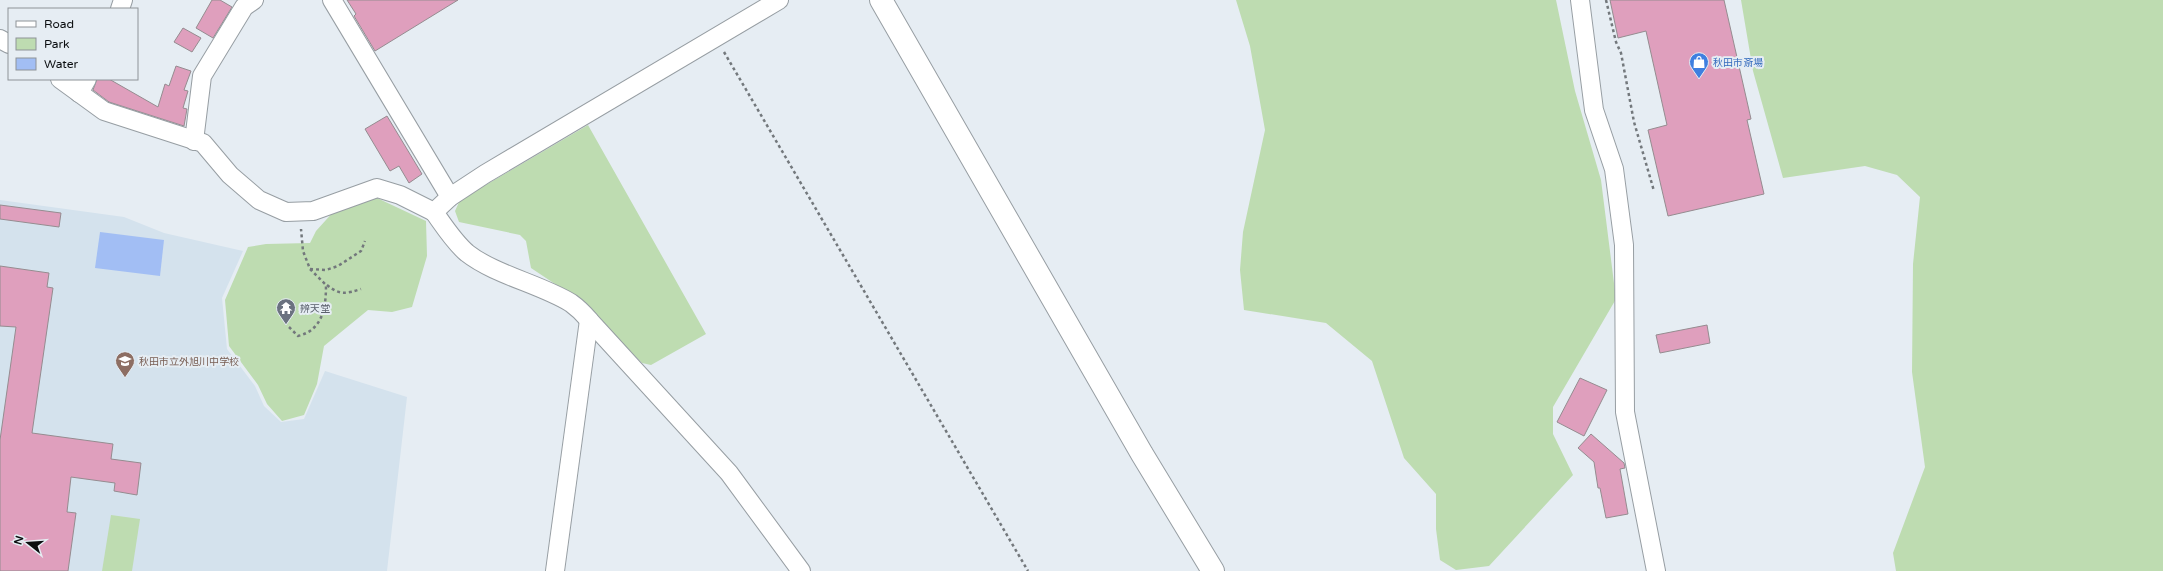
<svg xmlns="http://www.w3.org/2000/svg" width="2163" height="571" font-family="'Varela Round','Noto Sans JP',sans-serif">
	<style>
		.built { fill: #d4e2ed }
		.green { fill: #bedcb1 }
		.water { fill: #a2bef4 }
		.building { fill: #df9fbd; stroke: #958c90 }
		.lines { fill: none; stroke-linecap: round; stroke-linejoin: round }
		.minor-casing { stroke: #979ea3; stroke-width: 20 }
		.tertiary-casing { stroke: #979ea3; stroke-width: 24 }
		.path { stroke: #73787c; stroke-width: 2.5; stroke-dasharray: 3 3; stroke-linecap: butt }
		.minor { stroke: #fff; stroke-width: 18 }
		.tertiary { stroke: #fff; stroke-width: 22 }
		.labels { text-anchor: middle; stroke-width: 4; stroke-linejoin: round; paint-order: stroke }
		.shop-label { font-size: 10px; fill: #366cbe; stroke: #e6edf3; text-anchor: start }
		.worship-label { font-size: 10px; fill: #5b616d; stroke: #e6edf3; text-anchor: start }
		.education-label { font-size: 10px; fill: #785e54; stroke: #e6edf3; text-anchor: start }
	</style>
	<rect width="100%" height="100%" fill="#e6edf3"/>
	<path class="built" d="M0,200l124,17 40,16 79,18 -21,47 5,51 28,37 9,20 17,16 23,-3 21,-48 82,26 -20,174h-387z"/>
	<g class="green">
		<path d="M1236,0h320l19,91 26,89 15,119 -63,108v27l20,41 -84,91 -33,4 -16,-10 -4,-31v-35l-32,-36 -32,-97 -46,-38 -82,-13 -4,-40 3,-38 22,-102 -15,-84z"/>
		<path d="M1741,0h422v571h-267l-3,-18 32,-86 -13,-95 1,-108 7,-67 -23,-22 -32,-9 -82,12 -30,-107z"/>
		<path d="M588,125l118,209 -55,31 -9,-2 -63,-63 -48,-32 -5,-27 -6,-6 -61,-13 -4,-11 5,-11z"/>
		<path d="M377,198l49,23 1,35 -15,51 -20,5 -24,-2 -44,36 -7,38 -13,31 -22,6 -15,-17 -9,-19 -29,-39 -4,-46 23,-53 18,-3 44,-1 6,-12 19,-21z"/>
		<path d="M111,515l29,4 -8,52h-30z"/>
	</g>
	<path class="water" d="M100,232l64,8 -4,36 -65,-8z"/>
	<g class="building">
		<path d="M212,0h8l12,7 -19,31 -17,-10z"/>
		<path d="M347,0h111l-83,51 -21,-35 2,-2z"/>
		<path d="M1610,0h114l27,119 -4,1 17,74 -96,22 -20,-86 19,-5 -21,-94 -28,7z"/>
		<path d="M183,28l18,10 -9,14 -18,-10z"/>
		<path d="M176,66l15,5 -7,19 4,1 -5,17 4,1 -3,17 -75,-24 -16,-12 4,-11h12l49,28 7,-23 4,2z"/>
		<path d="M387,116l35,58 -13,9 -10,-17 -9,5 -25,-42z"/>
		<path d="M0,205l61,8 -2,14 -59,-8z"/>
		<path d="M0,266l49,7 -2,14 6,1 -21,145 81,11 -2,15 30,4 -4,32 -23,-4 1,-8 -44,-6 -4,35 9,1 -8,58h-68v-131l16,-113 -16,-1z"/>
		<path d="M1707,325l3,18 -50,10 -4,-18z"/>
		<path d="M1580,378l27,12 -23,46 -27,-14z"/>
		<path d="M1591,434l33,29 1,5 -5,1 8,45 -22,4 -6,-30h-2l-4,-26 -16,-14z"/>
	</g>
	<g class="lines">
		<g class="minor-casing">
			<g id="minor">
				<path d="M332,0l118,197"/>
				<path d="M1580,0l14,110 20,59 10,76 1,167 31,159"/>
				<path d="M120,9l3,-9"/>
				<path d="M0,39l9,5"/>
				<path d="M60,79l44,32 99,32 27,32 29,25 27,12 27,-1 64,-23 23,7 34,17 16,-15 35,-23 294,-174"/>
				<path d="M79,93l8,-14"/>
				<path d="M194,141l8,-65 42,-69 10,-7"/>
				<path d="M434,212c10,14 20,30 33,41 28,22 73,31 104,50 7,5 13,11 18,17l140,153 72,98"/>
				<path d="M555,571l34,-251"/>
			</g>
		</g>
		<g class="tertiary-casing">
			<path id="tertiary" d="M881,0l261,454 71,117"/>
		</g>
		<g class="path">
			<path d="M1606,0l10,42 5,11 13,69 20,69"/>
			<path d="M724,52l304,519"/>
			<path d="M310,269l16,1 12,-4 23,-15 4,-10"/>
			<path d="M327,285c12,10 19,9 34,4"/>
			<path d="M289,327l9,9c25,-6 28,-29 28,-51l-16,-16 -7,-18 -2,-22"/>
		</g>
		<use href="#minor" class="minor"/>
		<use href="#tertiary" class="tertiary"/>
	</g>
	<defs>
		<g id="shop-pin" transform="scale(1)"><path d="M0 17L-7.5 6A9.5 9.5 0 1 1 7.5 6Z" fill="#3f7fe0" stroke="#e6edf3"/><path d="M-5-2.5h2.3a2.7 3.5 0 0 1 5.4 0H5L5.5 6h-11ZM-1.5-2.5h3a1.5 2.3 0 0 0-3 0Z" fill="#fff"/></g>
		<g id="temple-pin" transform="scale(1)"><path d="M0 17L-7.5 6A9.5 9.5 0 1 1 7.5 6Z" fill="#6b7280" stroke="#e6edf3"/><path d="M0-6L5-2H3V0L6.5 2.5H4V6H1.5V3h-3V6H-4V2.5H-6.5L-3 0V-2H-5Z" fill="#fff"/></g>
		<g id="school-pin" transform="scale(1)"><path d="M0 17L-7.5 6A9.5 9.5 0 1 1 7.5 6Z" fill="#8d6e63" stroke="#e6edf3"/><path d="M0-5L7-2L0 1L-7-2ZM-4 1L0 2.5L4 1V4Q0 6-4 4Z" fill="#fff"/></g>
	</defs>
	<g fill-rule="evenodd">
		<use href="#shop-pin" x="1699" y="62"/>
		<use href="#temple-pin" x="286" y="308"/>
		<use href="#school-pin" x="125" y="361"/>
	</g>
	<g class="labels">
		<g class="shop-label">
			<text x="1713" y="66">秋田市斎場</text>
		</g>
		<g class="worship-label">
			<text x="300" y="312">辨天堂</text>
		</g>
		<g class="education-label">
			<text x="139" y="365">秋田市立外旭川中学校</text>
		</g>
	</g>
	<rect x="8" y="8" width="130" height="72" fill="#e6edf3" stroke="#8e9398"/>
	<rect x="16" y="21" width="20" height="6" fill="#ffffff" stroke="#8e9398"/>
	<text x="44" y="28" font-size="12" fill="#0a0d0f">Road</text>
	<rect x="16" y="38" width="20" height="12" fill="#bedcb1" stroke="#8e9398"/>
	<text x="44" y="48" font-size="12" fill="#0a0d0f">Park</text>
	<rect x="16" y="58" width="20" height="12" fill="#a2bef4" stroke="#8e9398"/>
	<text x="44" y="68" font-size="12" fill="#0a0d0f">Water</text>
	<g transform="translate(28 543) rotate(287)" stroke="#e6edf3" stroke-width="3" paint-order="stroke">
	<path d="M0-3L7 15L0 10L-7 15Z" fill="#0a0d0f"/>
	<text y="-6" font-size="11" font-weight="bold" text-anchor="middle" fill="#0a0d0f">N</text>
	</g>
</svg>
